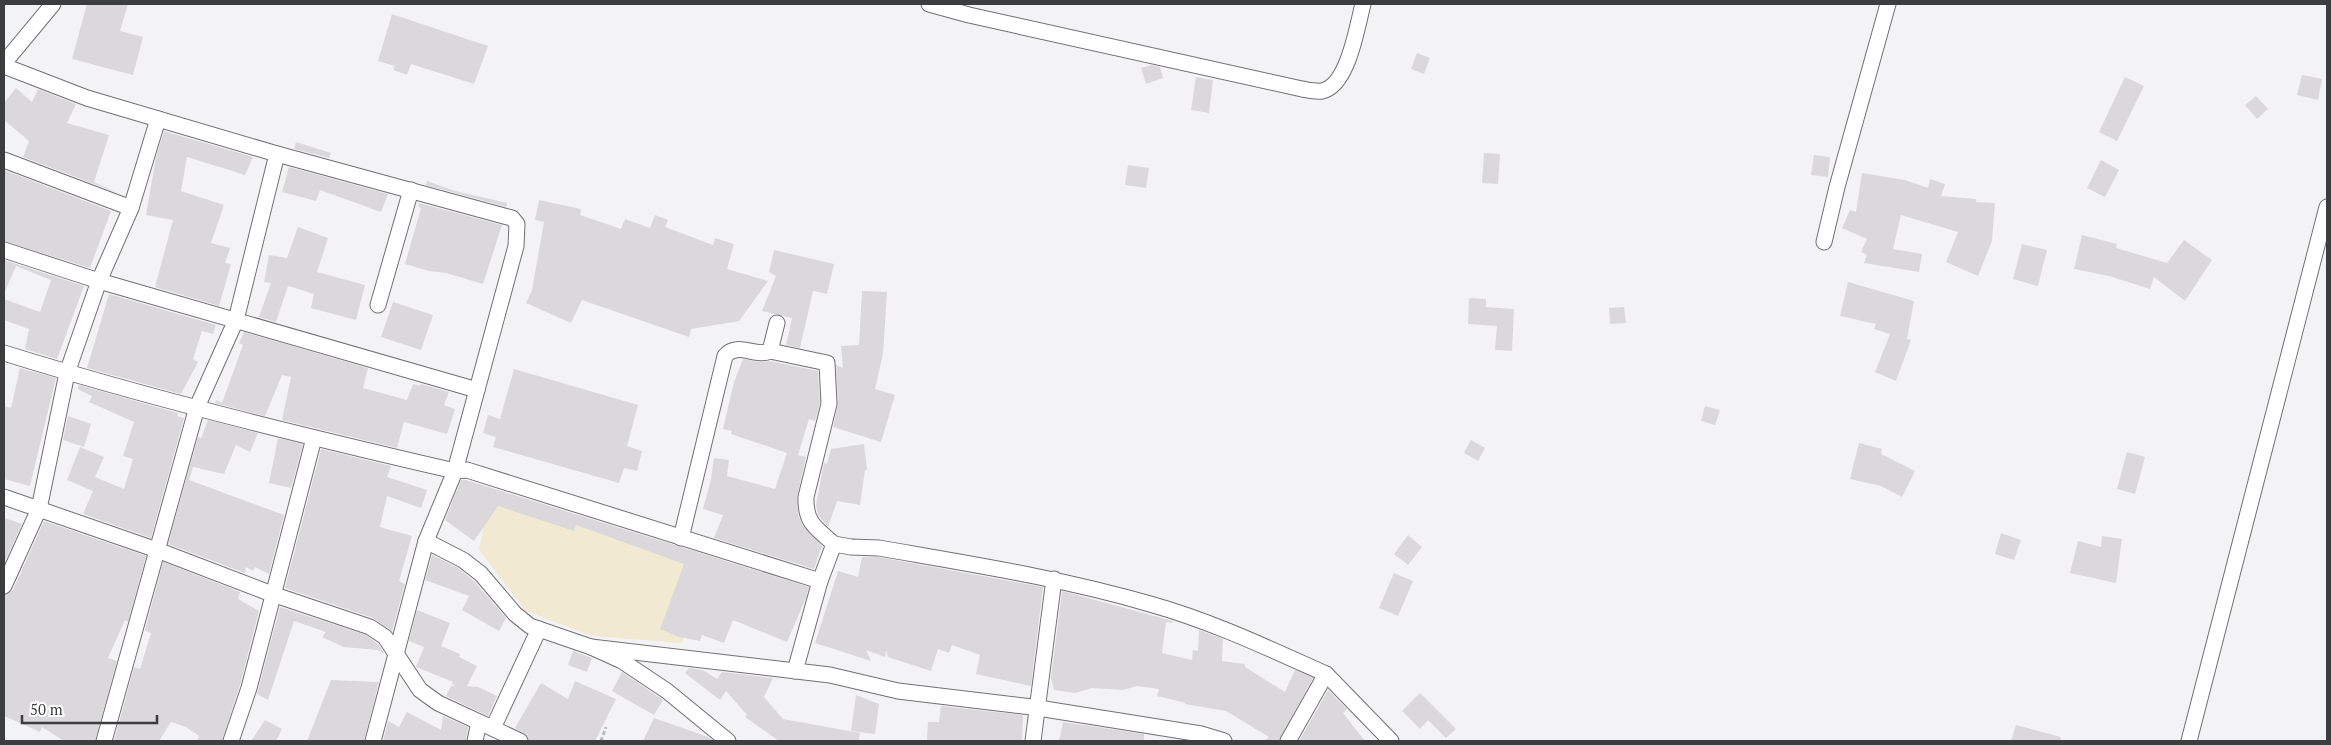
<svg xmlns="http://www.w3.org/2000/svg" width="2331" height="745" font-family="'PT Serif',serif">
	<style>
		.education { fill: #f2e9d3 }
		.building { fill: #dad8db }
		.lines { fill: none; stroke-linecap: round; stroke-linejoin: round }
		.minor-casing { stroke: #717174; stroke-width: 17 }
		.path { stroke: #babbbd; stroke-width: 3; stroke-dasharray: 4 2.5; stroke-linecap: butt }
		.minor { stroke: #fff; stroke-width: 15 }
	</style>
	<rect width="100%" height="100%" fill="#f3f3f6"/>
	<path class="education" d="M491,490l224,67 -33,86 -90,-7 -66,-25 -47,-61z"/>
	<g class="building">
		<path d="M87,4h41l-8,27 23,6 -10,38 -61,-16z"/>
		<path d="M392,14l96,32 -14,38 -63,-20 -4,11 -14,-5 2,-4 -17,-5z"/>
		<path d="M1417,53l13,5 -6,16 -13,-5z"/>
		<path d="M1151,65l9,2 3,11 -17,6 -5,-16z"/>
		<path d="M2302,75l20,4 -4,21 -21,-5z"/>
		<path d="M1196,77l17,3 -4,33 -18,-3z"/>
		<path d="M2125,77l19,9 -27,55 -18,-9z"/>
		<path d="M16,88l16,14 6,-13 38,15 -9,19 42,12 -15,47 24,11 -95,-36 6,-16 -25,-21v-17z"/>
		<path d="M2256,96l12,13 -11,10 -12,-14z"/>
		<path d="M164,131l89,26 -8,18 -58,-18 -6,34 43,14 -13,38 19,5 -5,15 6,1 -12,42 -64,-19 18,-67 -27,-5 10,-58z"/>
		<path d="M296,142l35,11 -2,5 -35,-9z"/>
		<path d="M1484,153l16,1 -2,30 -16,-1z"/>
		<path d="M1814,155l16,2 -2,20 -17,-2z"/>
		<path d="M2101,160l18,10 -14,27 -18,-9z"/>
		<path d="M1128,165l21,3 -3,20 -21,-3z"/>
		<path d="M289,167l99,27 -7,18 -61,-22 -4,11 -34,-9z"/>
		<path d="M4,170l107,41 -21,57 -86,-27z"/>
		<path d="M1862,173l43,7 23,8 2,-9 15,5 -4,12 35,3v3l19,1 -3,38 -14,35 -32,-14 12,-30 -57,-17 -8,34 29,5 -3,18 -55,-9 3,-8 -6,-3 6,-13 -25,-11 8,-18 6,2z"/>
		<path d="M427,181l28,10 52,12 -1,4 -80,-22z"/>
		<path d="M539,200l42,9 -1,6 41,14 4,-10 25,9 5,-13 13,5 -3,7 48,18 2,-7 19,6 -7,25 41,12 -29,40 -48,8 -2,8 -107,-37 -11,23 -45,-20 6,-13 12,-68 -9,-2z"/>
		<path d="M419,203l83,22 -19,59 -37,-11 -17,-2 -24,-7 16,-56 -3,-2z"/>
		<path d="M298,227l30,11 -11,34 48,13 -9,35 -45,-12 3,-14 -26,-8 -12,36 -17,-5 12,-34 -7,-1 5,-27 18,3z"/>
		<path d="M2082,235l35,9 -1,4 51,15 17,-23 28,20 -27,41 -31,-24 -4,12 -41,-13 -35,-7z"/>
		<path d="M2022,244l25,6 -9,36 -25,-7z"/>
		<path d="M774,250l60,14 -7,30 -14,-3 -13,57 -14,-3 6,-27 -30,-7 14,-35 -7,-4z"/>
		<path d="M4,260l80,26 -27,73 -32,-10 4,-20 -25,-9v-21l36,13 11,-32 -35,-14 -12,28z"/>
		<path d="M1848,282l66,19 -7,38 4,1 -15,41 -21,-9 15,-38 -16,-5 2,-5 -36,-8z"/>
		<path d="M862,291l25,1 -4,62 -8,35 20,6 -14,47 -48,-15 5,-23 -2,-39 7,3 -2,-22 18,-1z"/>
		<path d="M109,294l107,31 -3,9 -11,-3 -9,28 5,3 -17,32 -94,-26z"/>
		<path d="M1469,298l17,1v8l28,2 -2,42 -17,-1 2,-24 -29,-2z"/>
		<path d="M393,302l40,13 -12,35 -40,-13z"/>
		<path d="M1624,307l2,16 -16,1 -1,-16z"/>
		<path d="M244,332l124,36 -5,20 44,12 6,-16 7,2 1,-2 28,8 -5,13 11,4 -8,25 -43,-12 -7,26 -115,-28 9,-43 -9,-2 -17,41 -50,-13 1,-3 6,3 21,-58 -4,-2z"/>
		<path d="M743,359l16,3 11,-1 48,10 2,32 -5,18 -6,-2 -11,36 8,2 -9,40 1,18 4,9 20,22 -8,23 -100,-31 9,-23 -20,-6 8,-30 3,-21 15,2 -2,16 48,13 12,-36 -56,-19 1,-3 -9,-2 11,-47z"/>
		<path d="M20,368l36,10 -26,108 -26,-7v-73l7,2z"/>
		<path d="M514,369l124,36 -11,41 15,5 -5,20 -13,-3 -5,15 -126,-36 3,-10 -13,-4 5,-18 12,4z"/>
		<path d="M79,385l99,28 -1,3 7,2 -33,120 -68,-24 10,-23 -26,-11 13,-33 24,10 -9,20 29,12 9,-30 -10,-3 11,-34 -45,-20 3,-6 -15,-7z"/>
		<path d="M1705,406l15,4 -5,15 -14,-4z"/>
		<path d="M68,416l23,8 -7,23 -21,-7z"/>
		<path d="M208,420l50,13 -8,19 -14,-7 -12,29 -31,-7 -4,13 95,35 -15,59 -14,-7 -2,4 -7,-4 -1,6 -77,-29 30,-107 3,1z"/>
		<path d="M278,438l25,6 -12,44 -22,-5z"/>
		<path d="M1471,440l14,8 -7,13 -14,-8z"/>
		<path d="M1859,443l23,6 -1,5 34,17 -13,26 -21,-11 -31,-7z"/>
		<path d="M864,444l3,26h-2l-5,35 -23,-4 -9,26 -10,-12 -2,-10 8,-42 3,1 4,-15z"/>
		<path d="M321,449l70,17 -4,11 40,13 -6,18 -34,-12 -7,31 32,9 -13,45 6,3 -13,47 -19,-13 -88,-30z"/>
		<path d="M2127,452l18,5 -10,37 -18,-5z"/>
		<path d="M461,480h5l343,107 -3,11 -19,44 -54,-22 -9,23 -22,-8 -2,6 -21,-4 -19,-8 24,-65 -108,-39 -2,6 -76,-25 -24,35 -29,-21z"/>
		<path d="M4,518l18,6 -18,40z"/>
		<path d="M44,521l102,35 -18,66 -3,-2 -17,38 9,3 -22,80h-31l-22,-14 -2,5 -36,-16v-121l9,-5z"/>
		<path d="M2001,533l20,7 -7,20 -19,-6z"/>
		<path d="M1408,535l14,12 -14,18 -14,-11z"/>
		<path d="M2102,536l20,3 -6,44 -46,-10 8,-32 23,6z"/>
		<path d="M432,555l26,13 16,13 32,37 -7,13 -37,-21 7,-14 -44,-16z"/>
		<path d="M862,557h16l165,30 -12,99 -55,-12 4,-19 -28,-10 -3,8 -11,-4 -7,22 -43,-14 -2,-7 -1,7 -19,-7 5,11 -56,-18 23,-72 20,6z"/>
		<path d="M163,562l77,30 -2,7 21,12 -19,74 -18,56h-25l2,-5 -13,-9 -15,-5 -12,19h-45l20,-74 6,2 11,-36 -6,-3z"/>
		<path d="M1394,573l19,8 -15,35 -19,-8z"/>
		<path d="M1062,591l111,30 -1,2 -6,-1 -4,31 30,7 1,-10 5,1 1,-21 24,9 -1,22 23,3v3l40,25 10,-22 18,8 -34,63h-15l5,-4 -43,-26 -41,-7 1,-1 -29,-7 2,-7 -22,-3 -14,4 -31,-2 -17,5 -21,-3 -3,-12z"/>
		<path d="M280,607l86,28 12,9 6,9 -6,-3 -34,-3 -22,-10 4,-5 -32,-11 -26,79 -11,-6z"/>
		<path d="M417,610l33,13 -9,23 19,8 -1,3 18,9 -10,20 11,1 19,9 -9,20 -42,-20 5,-10h4l-3,-2 1,-2 -37,-15 8,-20 -15,-6z"/>
		<path d="M573,651l19,7 -5,14 -19,-7z"/>
		<path d="M689,668l14,2 14,9 5,-7 51,6 -9,19 19,22 77,14 -1,8h-80l-34,-24 2,-2 -21,-24 -6,9 -35,-27z"/>
		<path d="M622,672l41,28 -9,15 -42,-24z"/>
		<path d="M331,680l48,2 -15,59h-57z"/>
		<path d="M575,681l41,18 -21,42h-66l-2,-6 -12,-7 26,-45 27,16z"/>
		<path d="M1328,690l19,19 -4,4 22,28h-66z"/>
		<path d="M1420,693l36,36 -10,9 -18,-18 -8,9 -18,-18z"/>
		<path d="M856,695l23,9 -4,30 -24,-3z"/>
		<path d="M941,706l82,9 -1,26h-95l1,-19h11z"/>
		<path d="M407,712l34,18 2,-14 25,11 -2,14h-83l5,-20 11,6z"/>
		<path d="M654,718l54,19 6,4h-71z"/>
		<path d="M265,720l17,9 -6,12h-25z"/>
		<path d="M1063,722l81,12v7h-85z"/>
		<path d="M2016,725l45,12 -1,4h-49z"/>
	</g>
	<g class="lines">
		<g class="minor-casing">
			<g id="minor">
				<path d="M929,4l40,11 333,74c6,1 14,3 20,2 26,-5 35,-64 41,-87"/>
				<path d="M4,63l49,-59"/>
				<path d="M4,66l83,32 190,56 227,62 8,2 5,6 -1,22 -61,225 -29,70 -53,200"/>
				<path d="M4,160l127,48"/>
				<path d="M1824,242l13,-55 51,-183"/>
				<path d="M4,250l95,31 378,109"/>
				<path d="M378,305l33,-115"/>
				<path d="M770,351l57,12 2,41 -23,93c-1,26 10,31 28,47"/>
				<path d="M4,353c148,46 300,83 451,118l12,-1 353,111"/>
				<path d="M4,497l153,53 115,44 98,33 15,10 35,53 18,13 82,38"/>
				<path d="M681,538l44,-182c12,-15 31,2 45,-5l7,-28"/>
				<path d="M426,541l37,19 18,14 34,40 15,12 61,21 31,14 45,30 61,50"/>
				<path d="M4,586l35,-77 28,-136 32,-92 32,-73 27,-89"/>
				<path d="M591,647l239,28 68,16 134,16 169,27 23,7"/>
				<path d="M795,671l25,-90 14,-37 17,3 28,1c91,16 182,30 271,56 61,17 118,44 176,70"/>
				<path d="M493,728l46,-99"/>
				<path d="M104,741l93,-334 39,-87 41,-166"/>
				<path d="M231,741l18,-53 65,-250"/>
				<path d="M475,741l4,-19"/>
				<path d="M1033,741l21,-162"/>
				<path d="M1288,741l38,-67 65,67"/>
				<path d="M2189,741l138,-534"/>
			</g>
		</g>
		<path class="path" d="M601,741l5,-14"/>
		<use href="#minor" class="minor"/>
	</g>
	<rect width="2331" height="745" fill="none" stroke="#3c3d3e" stroke-width="10"/>
	<path d="M22 715v8h135v-8" fill="none" stroke="#3c3d3e" stroke-width="2.5"/>
	<text x="30" y="715" font-size="15" fill="#3c3d3e" stroke="#ffffff" stroke-width="4" paint-order="stroke">50 m</text>
</svg>
